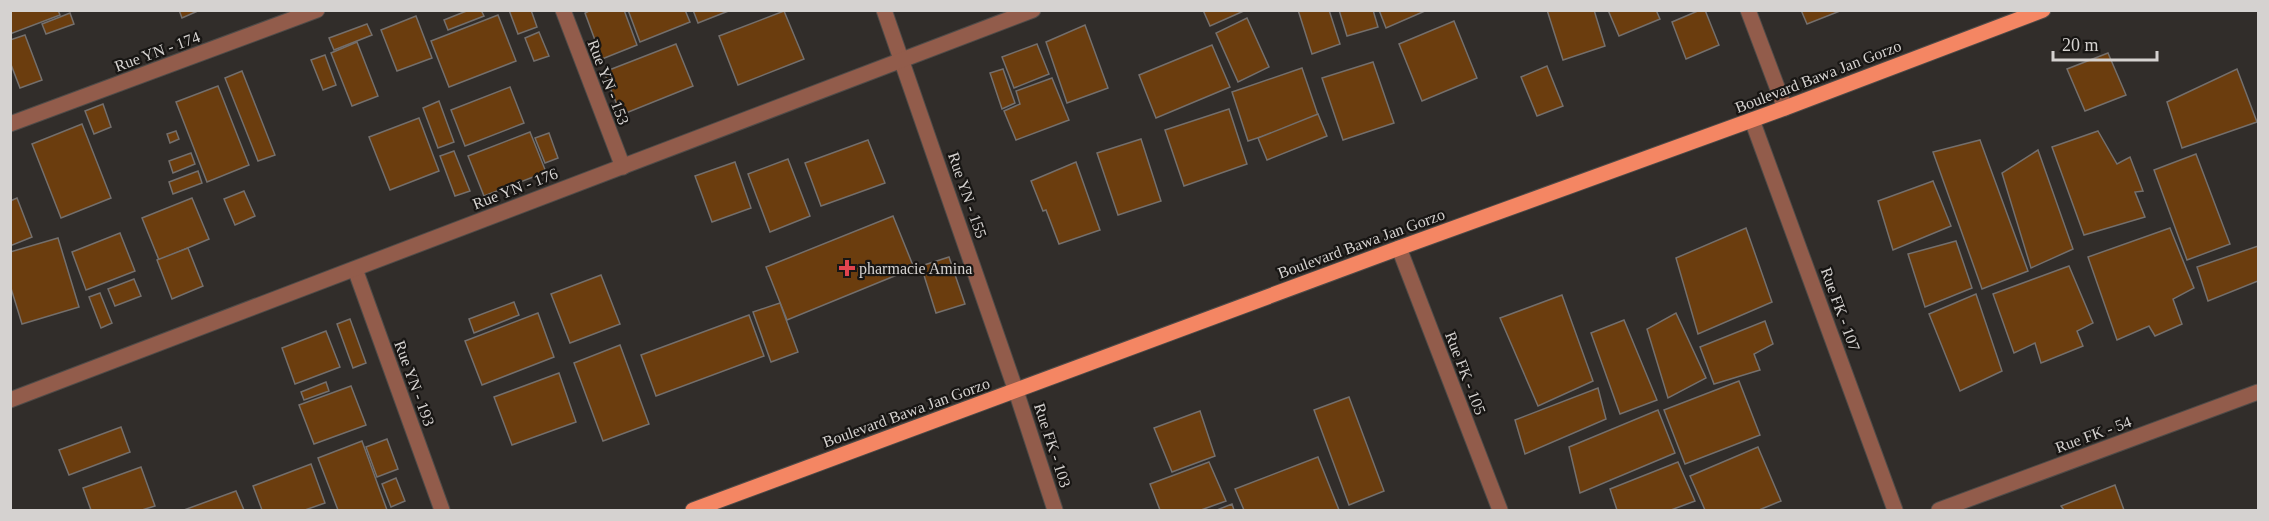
<svg xmlns="http://www.w3.org/2000/svg" width="2269" height="521" font-family="'Times New Roman',serif">
	<style>
		.building { fill: #6b3d0e; stroke: #746f6c; stroke-width: 1.5 }
		.lines { fill: none; stroke-linecap: round; stroke-linejoin: round }
		.minor-casing { stroke: #4f4b48; stroke-width: 17 }
		.major-casing { stroke: #4f4b48; stroke-width: 17 }
		.minor { stroke: #925c4b; stroke-width: 15 }
		.major { stroke: #f48663; stroke-width: 15 }
		.health-dot { fill: #e0444e; stroke: #181614; stroke-width: 2 }
		.labels { text-anchor: middle; stroke-width: 4.5; stroke-linejoin: round; paint-order: stroke }
		.street-label { font-size: 16px; fill: #d5d2d0; stroke: #181614 }
		.poi-label { font-size: 16px; fill: #d5d2d0; stroke: #181614; text-anchor: start }
	</style>
	<rect width="100%" height="100%" fill="#312d2a"/>
	<g class="building">
		<path d="M10,10h48l2,5 -50,19z"/>
		<path d="M179,10h21l-18,8z"/>
		<path d="M469,10h12l3,6 -36,14 -4,-10z"/>
		<path d="M509,10h22l6,17 -19,7z"/>
		<path d="M591,10h33l13,35 -35,14 -17,-46z"/>
		<path d="M628,10h57l5,12 -50,20z"/>
		<path d="M693,10h38l-33,13z"/>
		<path d="M1203,10h43l-36,16z"/>
		<path d="M1298,10h31l11,34 -28,10z"/>
		<path d="M1339,10h34l5,17 -31,9z"/>
		<path d="M1379,10h46v1l-39,17z"/>
		<path d="M1547,10h47l11,36 -42,14z"/>
		<path d="M1608,10h48l4,9 -41,17z"/>
		<path d="M1700,10h5l14,35 -33,14 -14,-37z"/>
		<path d="M1801,10h39v1l-33,13z"/>
		<path d="M784,11l20,48 -66,26 -19,-49z"/>
		<path d="M70,13l4,11 -28,10 -4,-10z"/>
		<path d="M498,15l18,46 -67,26 -18,-46z"/>
		<path d="M416,16l16,42 -35,13 -16,-41z"/>
		<path d="M1247,18l22,49 -31,15 -22,-49z"/>
		<path d="M1454,21l23,57 -55,23 -23,-57z"/>
		<path d="M367,24l5,11 -38,15 -5,-12z"/>
		<path d="M1085,25l23,63 -41,15 -21,-61z"/>
		<path d="M539,32l10,24 -15,5 -9,-23z"/>
		<path d="M25,35l17,45 -22,8 -10,-26v-22z"/>
		<path d="M357,42l21,54 -26,10 -21,-53z"/>
		<path d="M676,44l17,42 -72,29 -17,-43z"/>
		<path d="M1037,44l12,30 -35,14 -12,-31z"/>
		<path d="M1212,45l18,42 -74,31 -17,-43z"/>
		<path d="M2108,53l18,42 -41,16 -18,-42z"/>
		<path d="M325,55l11,30 -13,5 -12,-30z"/>
		<path d="M1373,62l21,61 -51,17 -21,-62z"/>
		<path d="M1547,66l16,40 -26,10 -16,-39z"/>
		<path d="M1302,68l17,50 -71,23 -16,-49z"/>
		<path d="M1003,69l12,34 -13,6 -12,-36z"/>
		<path d="M2237,69l20,53 -75,26 -15,-46z"/>
		<path d="M242,71l33,84 -17,6 -33,-83z"/>
		<path d="M1052,78l17,42 -53,20 -12,-29 16,-7 -4,-13z"/>
		<path d="M218,86l31,79 -42,17 -31,-80z"/>
		<path d="M510,87l14,36 -59,23 -14,-36z"/>
		<path d="M439,101l15,41 -16,6 -15,-40z"/>
		<path d="M103,104l8,23 -17,7 -9,-23z"/>
		<path d="M1229,109l18,55 -63,22 -19,-56z"/>
		<path d="M1318,114l9,22 -60,24 -9,-22z"/>
		<path d="M419,118l20,53 -49,19 -21,-53z"/>
		<path d="M82,124l29,74 -50,20 -29,-74z"/>
		<path d="M176,131l3,8 -9,4 -3,-9z"/>
		<path d="M2098,131l19,33 13,-7 13,34 -8,1 10,25 -61,18 -32,-88z"/>
		<path d="M530,132l16,40 -62,24 -16,-40z"/>
		<path d="M549,133l9,25 -13,5 -10,-25z"/>
		<path d="M1141,139l20,62 -43,14 -21,-62z"/>
		<path d="M868,140l17,43 -64,23 -16,-43z"/>
		<path d="M1980,140l48,131 -46,18 -49,-137z"/>
		<path d="M2038,150l35,99 -42,19 -29,-95z"/>
		<path d="M454,151l16,40 -15,5 -15,-40z"/>
		<path d="M191,153l4,11 -22,9 -4,-12z"/>
		<path d="M2196,154l34,90 -43,16 -33,-90z"/>
		<path d="M788,159l22,57 -40,16 -22,-58z"/>
		<path d="M735,162l16,46 -39,14 -17,-46z"/>
		<path d="M1076,162l24,68 -41,14 -13,-34 -3,1 -12,-30z"/>
		<path d="M198,171l4,12 -29,11 -4,-12z"/>
		<path d="M1933,181l18,45 -58,24 -15,-49z"/>
		<path d="M244,191l11,25 -20,9 -11,-26z"/>
		<path d="M17,198l15,39 -22,9v-45z"/>
		<path d="M192,198l17,41 -50,21 -17,-42z"/>
		<path d="M893,216l21,52 -127,52 -21,-53z"/>
		<path d="M1746,228l26,74 -74,32 -22,-76z"/>
		<path d="M2170,228l24,60 -21,11 9,25 -27,12 -6,-10 -32,14 -29,-83z"/>
		<path d="M120,233l15,38 -49,19 -14,-38z"/>
		<path d="M58,238l21,69 -57,17 -12,-39v-33z"/>
		<path d="M1956,241l16,47 -47,19 -17,-53z"/>
		<path d="M2258,246v35l-50,20 -11,-34z"/>
		<path d="M188,248l15,38 -31,13 -15,-39z"/>
		<path d="M949,257l16,47 -29,9 -15,-47z"/>
		<path d="M2069,266l24,57 -16,8 6,15 -42,17 -6,-20 -21,10 -21,-59z"/>
		<path d="M601,275l19,49 -50,19 -19,-49z"/>
		<path d="M134,279l7,17 -26,10 -7,-17z"/>
		<path d="M100,293l12,30 -11,5 -12,-31z"/>
		<path d="M1976,294l26,77 -42,20 -31,-77z"/>
		<path d="M1562,295l31,86 -55,25 -38,-88z"/>
		<path d="M514,302l5,13 -45,18 -5,-14z"/>
		<path d="M780,303l18,49 -27,10 -18,-50z"/>
		<path d="M538,313l16,44 -72,28 -17,-44z"/>
		<path d="M1676,313l30,65 -38,20 -21,-69z"/>
		<path d="M749,315l15,41 -108,40 -15,-41z"/>
		<path d="M350,319l16,44 -13,5 -16,-44z"/>
		<path d="M1624,320l33,80 -37,14 -29,-81z"/>
		<path d="M1765,321l8,23 -19,10 6,16 -46,14 -14,-37z"/>
		<path d="M326,331l14,36 -45,17 -13,-36z"/>
		<path d="M620,345l29,79 -46,17 -29,-78z"/>
		<path d="M559,373l17,49 -64,23 -18,-48z"/>
		<path d="M1739,381l21,54 -75,29 -21,-54z"/>
		<path d="M326,382l3,9 -25,9 -3,-8z"/>
		<path d="M351,386l15,39 -52,19 -15,-39z"/>
		<path d="M1598,388l8,31 -81,35 -10,-34z"/>
		<path d="M1349,397l35,94 -35,14 -35,-95z"/>
		<path d="M1658,410l17,43 -95,40 -11,-46z"/>
		<path d="M1200,411l15,45 -43,16 -18,-44z"/>
		<path d="M121,427l9,25 -61,23 -10,-25z"/>
		<path d="M387,439l11,30 -21,8 -11,-30z"/>
		<path d="M362,441l25,69h-49l-20,-52z"/>
		<path d="M1758,447l23,54 -22,9h-54l-15,-34z"/>
		<path d="M1318,457l21,53h-95l-9,-21z"/>
		<path d="M1209,462l17,39 -25,9h-41l-10,-26z"/>
		<path d="M1678,462l17,39 -24,9h-54l-7,-21z"/>
		<path d="M311,464l14,39 -20,7h-43l-9,-24z"/>
		<path d="M141,467l14,39 -13,4h-51l-8,-22z"/>
		<path d="M396,478l9,23 -14,6 -9,-23z"/>
		<path d="M2115,485l9,25h-60l-3,-4z"/>
		<path d="M236,491l8,19h-60z"/>
		<path d="M1232,504l2,6h-17z"/>
	</g>
	<g class="lines">
		<g class="minor-casing">
			<g id="minor">
				<path d="M563,10l60,157"/>
				<path d="M884,10l132,381 39,119"/>
				<path d="M1748,10l37,98"/>
				<path d="M1752,120l143,390"/>
				<path d="M10,124l307,-114"/>
				<path d="M1399,248l101,262"/>
				<path d="M355,269l87,241"/>
				<path d="M10,400l1023,-390"/>
				<path d="M1939,510l319,-118"/>
			</g>
		</g>
		<g class="major-casing">
			<path id="major" d="M693,510l706,-262 386,-140 258,-98"/>
		</g>
		<use href="#minor" class="minor"/>
		<use href="#major" class="major"/>
	</g>
	<path class="health-dot" d="M844 259h6v6h6v6h-6v6h-6v-6h-6v-6h6z"/>
	<g class="labels">
		<g class="street-label">
			<text transform="translate(157 51) rotate(-20)" y="6">Rue YN - 174</text>
			<text transform="translate(1818 76) rotate(-21)" y="6">Boulevard Bawa Jan Gorzo</text>
			<text transform="translate(609 82) rotate(69)" y="6">Rue YN - 153</text>
			<text transform="translate(515 188) rotate(-21)" y="6">Rue YN - 176</text>
			<text transform="translate(968 195) rotate(71)" y="6">Rue YN - 155</text>
			<text transform="translate(1361 243) rotate(-20)" y="6">Boulevard Bawa Jan Gorzo</text>
			<text transform="translate(1841 309) rotate(70)" y="6">Rue FK - 107</text>
			<text transform="translate(1466 373) rotate(69)" y="6">Rue FK - 105</text>
			<text transform="translate(415 383) rotate(70)" y="6">Rue YN - 193</text>
			<text transform="translate(906 412) rotate(-20)" y="6">Boulevard Bawa Jan Gorzo</text>
			<text transform="translate(2093 434) rotate(-20)" y="6">Rue FK - 54</text>
			<text transform="translate(1053 445) rotate(72)" y="6">Rue FK - 103</text>
		</g>
		<g class="poi-label">
			<text x="859" y="274">pharmacie Amina</text>
		</g>
	</g>
	<rect width="2269" height="521" fill="none" stroke="#d5d2d0" stroke-width="24"/>
	<path d="M2053 51v9h104v-9" fill="none" stroke="#d5d2d0" stroke-width="3"/>
	<text x="2062" y="51" font-size="18" fill="#d5d2d0" stroke="#181614" stroke-width="4.5" paint-order="stroke">20 m</text>
</svg>
